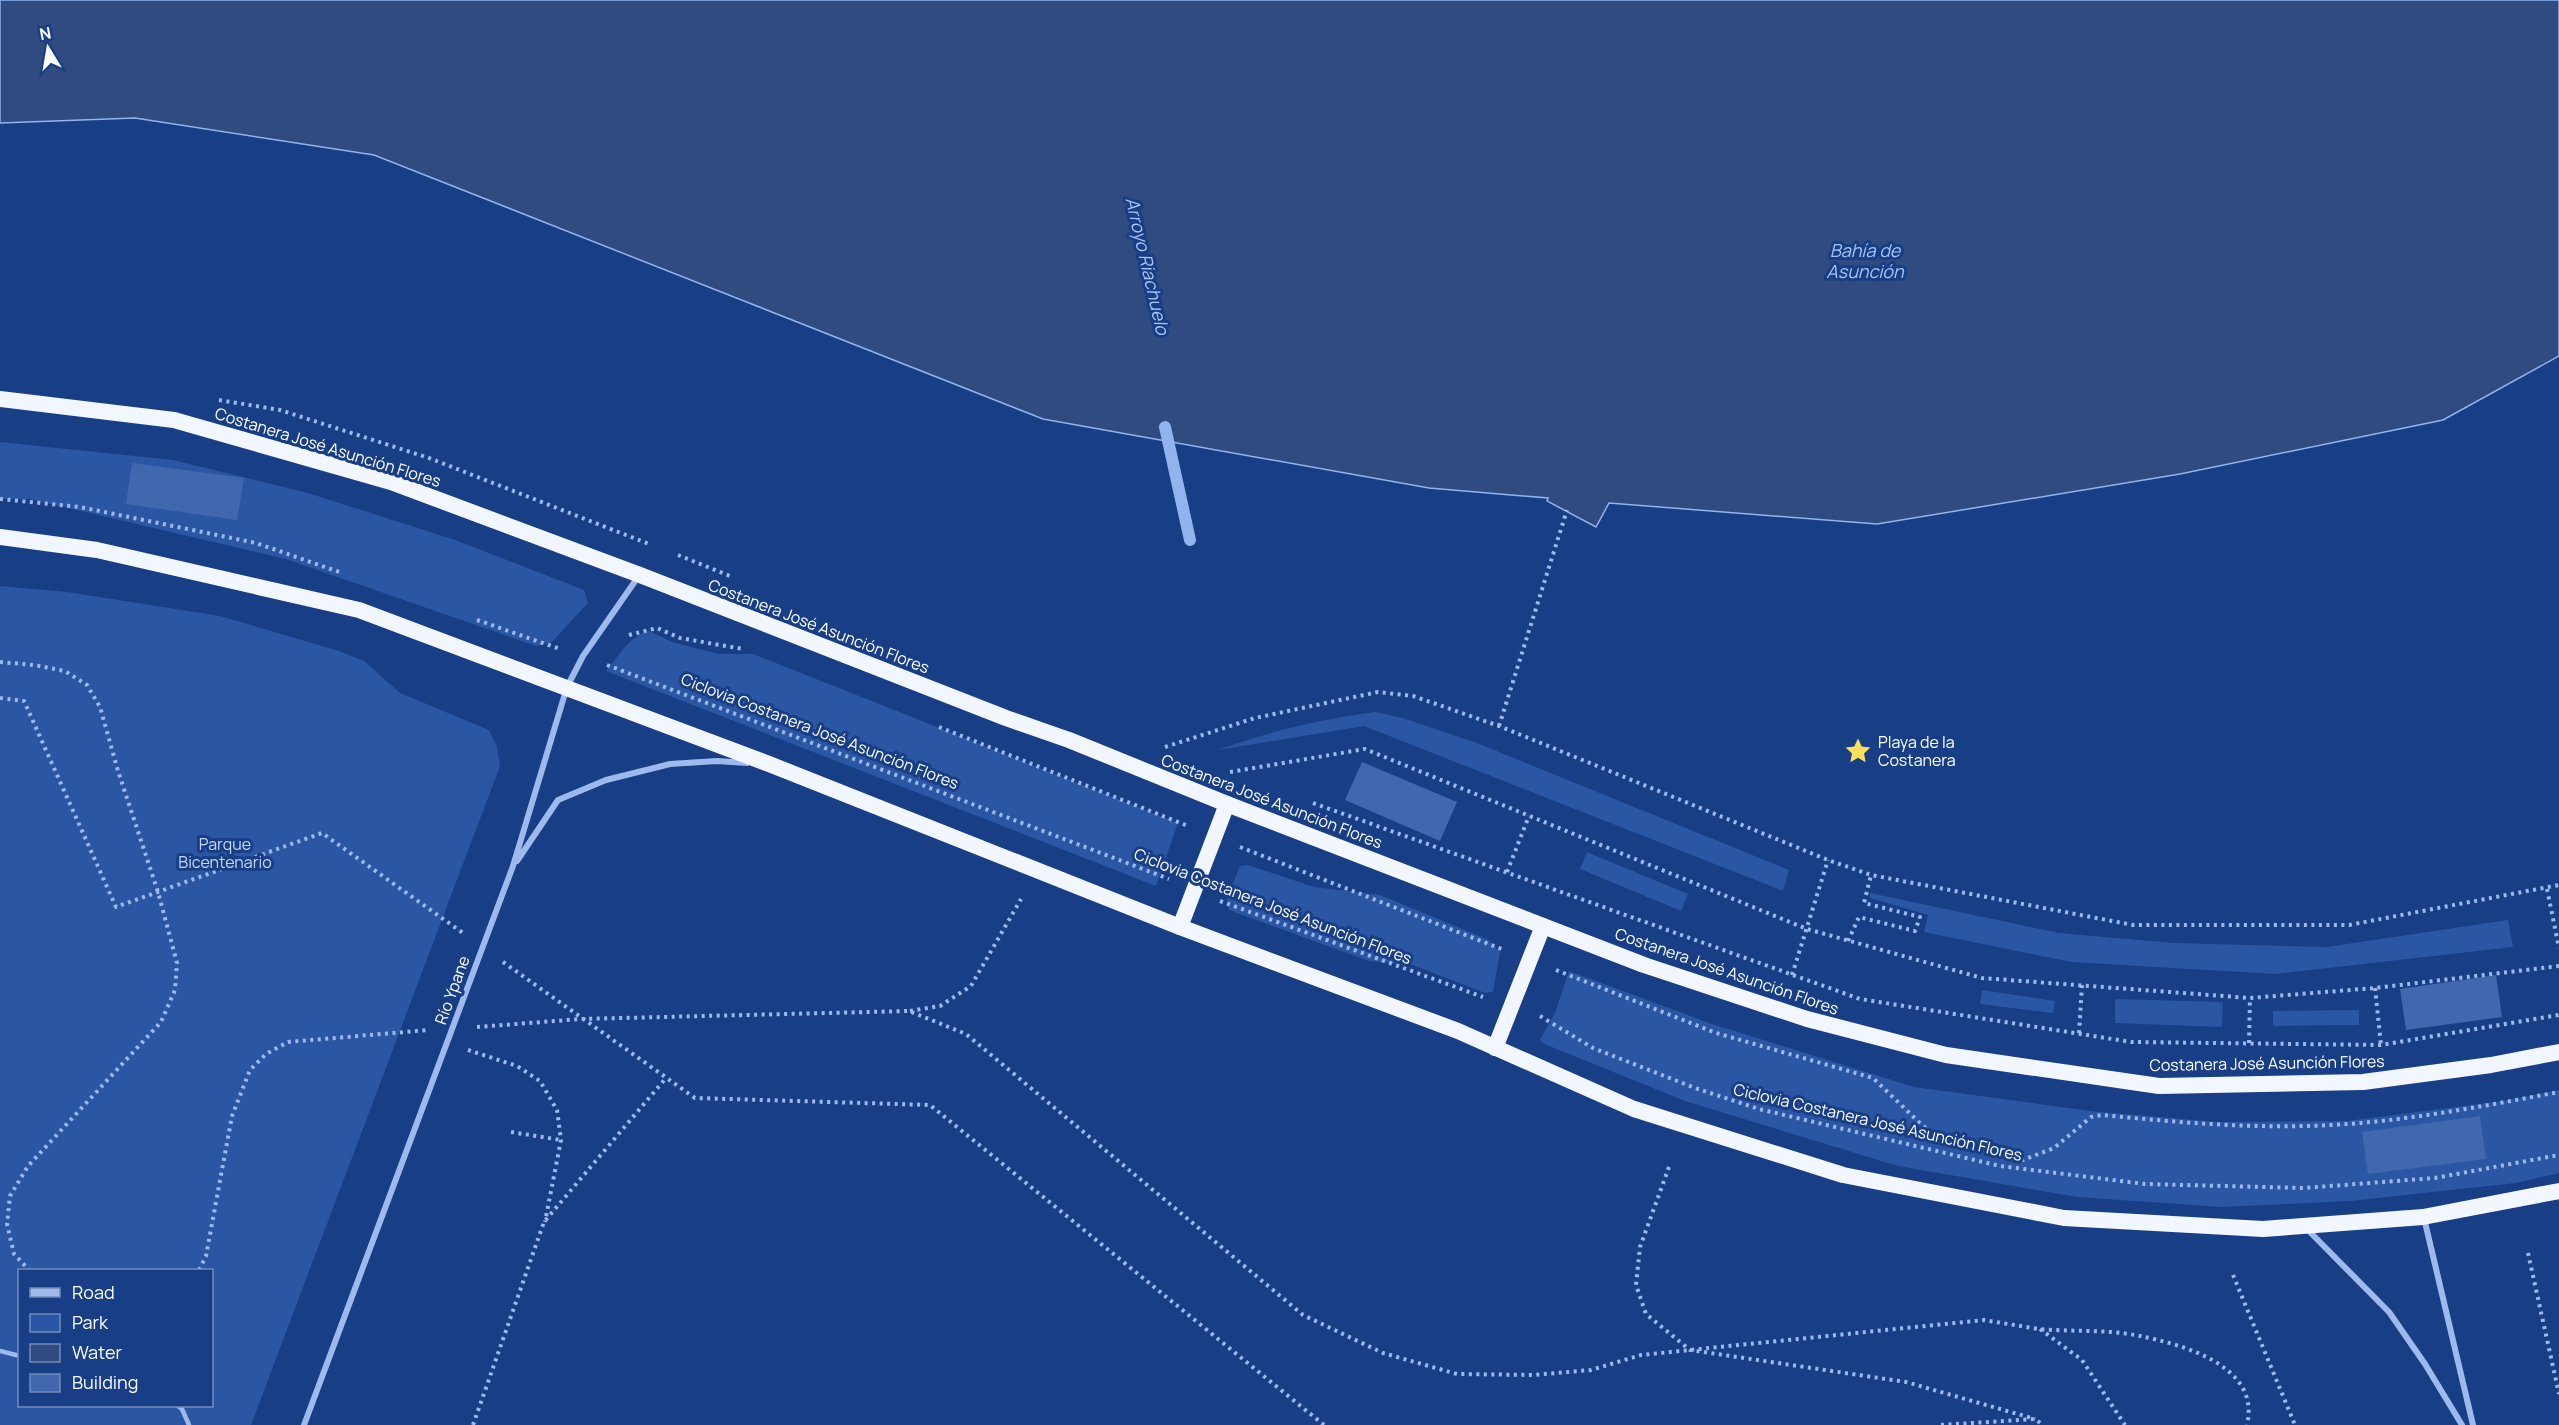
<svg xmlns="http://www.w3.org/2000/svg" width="2559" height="1425" font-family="Manrope,sans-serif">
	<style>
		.green { fill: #2b56a4; fill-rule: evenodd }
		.water { fill: #2f4b80; stroke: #91b4ef; stroke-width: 1.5 }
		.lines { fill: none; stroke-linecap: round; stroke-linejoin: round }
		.stream { stroke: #91b4ef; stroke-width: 12 }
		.building { fill: #4168af }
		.path { stroke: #9ebaed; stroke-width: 4; stroke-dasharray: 3 4.5; stroke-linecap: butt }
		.service { stroke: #9ebaed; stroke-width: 4.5 }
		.minor { stroke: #9ebaed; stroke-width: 6 }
		.trunk { stroke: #f2f6ff; stroke-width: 16 }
		.labels { text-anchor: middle; stroke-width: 6; stroke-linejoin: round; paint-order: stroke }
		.street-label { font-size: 16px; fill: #fff; stroke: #183e86 }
		.poi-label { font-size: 16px; fill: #fff; stroke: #183e86; text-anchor: start }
		.park-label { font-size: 16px; fill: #c4d7f9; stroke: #183e86 }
		.water-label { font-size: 18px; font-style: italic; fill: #aac5f4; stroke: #183e86 }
	</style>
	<rect width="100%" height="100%" fill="#183e86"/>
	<g class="green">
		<path d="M0,442l173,18 135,33 147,47 129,50 4,13 -36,39 -16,4 -250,-87 -256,-60h-30z"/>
		<path d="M0,586l67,6 153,24 119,35 25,10 36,32 89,37 8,17 3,19 -249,659h-251zM20,1270h192v136h-192z"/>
		<path d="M649,631l23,11 46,12h35l18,7 407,162 -22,63 -550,-215c12,-14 24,-36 43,-40z"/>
		<path d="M1376,712l27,6 74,25 312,127 -6,21 -419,-165 -146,24c52,-19 103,-31 158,-38z"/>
		<path d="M1587,852l101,42 -7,17 -101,-42z"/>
		<path d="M1248,865l66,22 66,8 109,45 11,12 -7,40 -8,1 -72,-28 -44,-4 -140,-51 -2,-12 13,-32z"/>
		<path d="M1870,893l189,40 115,10 153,4 181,-27 5,27 -238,27 -204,-12 -147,-30 4,-17 -58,-17z"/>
		<path d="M1569,971l143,53 202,63 176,24 127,11 130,-1 156,-20 56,-11v83l-43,10 -166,18 -129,6 -144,-10 -179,-31 -213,-65 -143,-58 -2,-3 15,-27z"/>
		<path d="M1982,990l73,11 -2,12 -73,-9z"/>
		<path d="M2115,999l108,3 -1,25 -107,-4z"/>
		<path d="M2359,1010v15l-86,1v-15z"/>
	</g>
	<path class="water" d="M0,0h2559v356l-116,64 -263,54 -303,50 -268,-21 -13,24 -49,-26 1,-3 -119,-10 -386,-69 -669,-264 -239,-37 -135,5z"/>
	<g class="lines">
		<path class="stream" d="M1165,427l25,113"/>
	</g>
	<g class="building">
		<path d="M132,463l112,15 -7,42 -111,-16z"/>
		<path d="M1362,762l95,40 -17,39 -95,-41z"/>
		<path d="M2496,975l6,42 -96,13 -6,-41z"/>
		<path d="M2480,1116l6,43 -118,15 -6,-42z"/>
	</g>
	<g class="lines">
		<g class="path">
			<path d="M219,400l61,10 149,48 220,86"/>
			<path d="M0,499l80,8 176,36 86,30"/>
			<path d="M678,555l52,21"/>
			<path d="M477,620l83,29"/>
			<path d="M629,635l28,-7 23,10 63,11"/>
			<path d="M0,662l34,3 31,6 22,14 13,22 18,64 40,121 19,71 -2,27 -14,32 -133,144 -18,30 -3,28 7,30 15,16"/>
			<path d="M607,665l562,214"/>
			<path d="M0,698l24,3 92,206 206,-74 141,100"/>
			<path d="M1499,726l68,-216"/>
			<path d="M939,727l249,99"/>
			<path d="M1165,747l90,-29 123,-26 35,4 86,30 329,134 43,15 262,50h216l210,-40"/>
			<path d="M1230,772l135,-23 442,180 175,49 268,20 125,-10 184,-22"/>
			<path d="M1313,803l547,196 271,43 250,3 178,-30"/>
			<path d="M1240,847l264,103"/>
			<path d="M1507,872l22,-56"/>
			<path d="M2547,889l12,59"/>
			<path d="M1220,901l263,96"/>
			<path d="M1848,941l11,-24 56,14 5,-14 -56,-14 7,-28"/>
			<path d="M503,962l192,136 235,7 394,320"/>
			<path d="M1556,970l160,63 157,45 50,48 22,16 78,18 31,-12 37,-31 11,-2c82,8 164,15 245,9 71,-5 142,-19 212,-32"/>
			<path d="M1792,975l36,-115"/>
			<path d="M2375,988l6,57"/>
			<path d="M910,1011l30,-5 31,-20 50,-87"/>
			<path d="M1540,1016l53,32 102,40 64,21 241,57 145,18 159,4 131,-10 124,-23"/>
			<path d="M477,1027l104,-8 328,-8 57,23 337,281 80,38 74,21 76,1 58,-5 50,-15 343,-35c18,3 36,6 55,9 33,3 68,0 101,7 44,9 121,30 107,89"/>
			<path d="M2079,1033l3,-48"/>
			<path d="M2249,1043l1,-45"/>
			<path d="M468,1050l49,16 23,15 17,29 4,30 -16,82"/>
			<path d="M511,1132l50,8"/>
			<path d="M1669,1167l-29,80 -4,38 10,29 44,36 216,32 129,37"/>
			<path d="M2528,1253l31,141"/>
			<path d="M199,1270l7,-14 26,-140 18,-46 16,-16 22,-12 140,-12"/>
			<path d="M2233,1275l62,150"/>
			<path d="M2040,1329l42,31 43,65"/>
			<path d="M473,1425l71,-203 122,-144"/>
			<path d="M1941,1425l94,-6 8,6"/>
		</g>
		<g class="service">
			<path d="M0,1351l20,5"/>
			<path d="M178,1406l4,3 7,16"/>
		</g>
		<g class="minor">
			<path d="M517,861l41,-61 48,-20 64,-16 47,-3 30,2"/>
			<path d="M2424,1218l49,207"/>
			<path d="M2306,1228l83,84 36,52 37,61"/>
			<path d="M304,1425l209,-559 54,-179 16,-31 55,-79"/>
		</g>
		<g class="trunk">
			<path d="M0,399l174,21 217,62 249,93 366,143 63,22 158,64 417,161 163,54 139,36 213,31 204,-4 128,-17 68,-13"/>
			<path d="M0,537l97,13 262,60 410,154 411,163 278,104 176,78 209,66 221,43 199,11 160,-12 136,-26"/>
			<path d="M1180,927l47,-123"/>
			<path d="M1495,1048l48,-122"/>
		</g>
	</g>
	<defs>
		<g id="sight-bare" transform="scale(2.07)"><path d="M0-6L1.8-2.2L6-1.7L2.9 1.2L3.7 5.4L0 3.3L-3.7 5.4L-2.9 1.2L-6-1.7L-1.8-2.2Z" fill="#ffdf5a" stroke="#183e86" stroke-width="2.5" paint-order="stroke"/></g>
	</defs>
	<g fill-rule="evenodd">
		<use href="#sight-bare" x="1858" y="751"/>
	</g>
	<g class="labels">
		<g class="street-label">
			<text transform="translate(328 447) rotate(17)" y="6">Costanera José Asunción Flores</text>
			<text transform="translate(819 626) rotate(21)" y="6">Costanera José Asunción Flores</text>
			<text transform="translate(820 731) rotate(21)" y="6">Ciclovia Costanera José Asunción Flores</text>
			<text transform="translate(1272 801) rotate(21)" y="6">Costanera José Asunción Flores</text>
			<text transform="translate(1273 906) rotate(21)" y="6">Ciclovia Costanera José Asunción Flores</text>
			<text transform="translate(1727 971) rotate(19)" y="6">Costanera José Asunción Flores</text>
			<text transform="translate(452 990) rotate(-70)" y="6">Río Ypane</text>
			<text transform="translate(2267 1063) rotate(-1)" y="6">Costanera José Asunción Flores</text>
			<text transform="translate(1878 1122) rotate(13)" y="6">Ciclovia Costanera José Asunción Flores</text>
		</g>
		<g class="poi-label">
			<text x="1878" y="748">Playa de la<tspan x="1878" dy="18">Costanera</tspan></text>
		</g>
		<g class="park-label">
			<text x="225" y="850">Parque<tspan x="225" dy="18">Bicentenario</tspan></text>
		</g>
		<g class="water-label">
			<text x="1865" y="257">Bahía de<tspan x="1865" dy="21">Asunción</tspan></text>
			<text transform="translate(1147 266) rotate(77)" y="6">Arroyo Riachuelo</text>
		</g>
	</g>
	<rect x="18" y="1269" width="195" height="138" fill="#183e86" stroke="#748bb6" stroke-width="1.5"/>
	<rect x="30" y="1288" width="30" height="9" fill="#9ebaed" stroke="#748bb6" stroke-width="1.5"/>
	<text x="72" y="1299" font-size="18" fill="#ffffff">Road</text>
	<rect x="30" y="1314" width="30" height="18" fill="#2b56a4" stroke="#748bb6" stroke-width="1.5"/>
	<text x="72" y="1329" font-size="18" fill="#ffffff">Park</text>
	<rect x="30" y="1344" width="30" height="18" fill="#2f4b80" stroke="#748bb6" stroke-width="1.5"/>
	<text x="72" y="1359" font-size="18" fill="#ffffff">Water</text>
	<rect x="30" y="1374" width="30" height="18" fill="#4168af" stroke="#748bb6" stroke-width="1.5"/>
	<text x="72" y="1389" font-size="18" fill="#ffffff">Building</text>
	<g transform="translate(48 48) rotate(349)" stroke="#183e86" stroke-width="4.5" paint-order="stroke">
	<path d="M0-4.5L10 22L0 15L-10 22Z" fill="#ffffff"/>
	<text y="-9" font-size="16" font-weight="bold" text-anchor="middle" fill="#ffffff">N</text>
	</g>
</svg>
